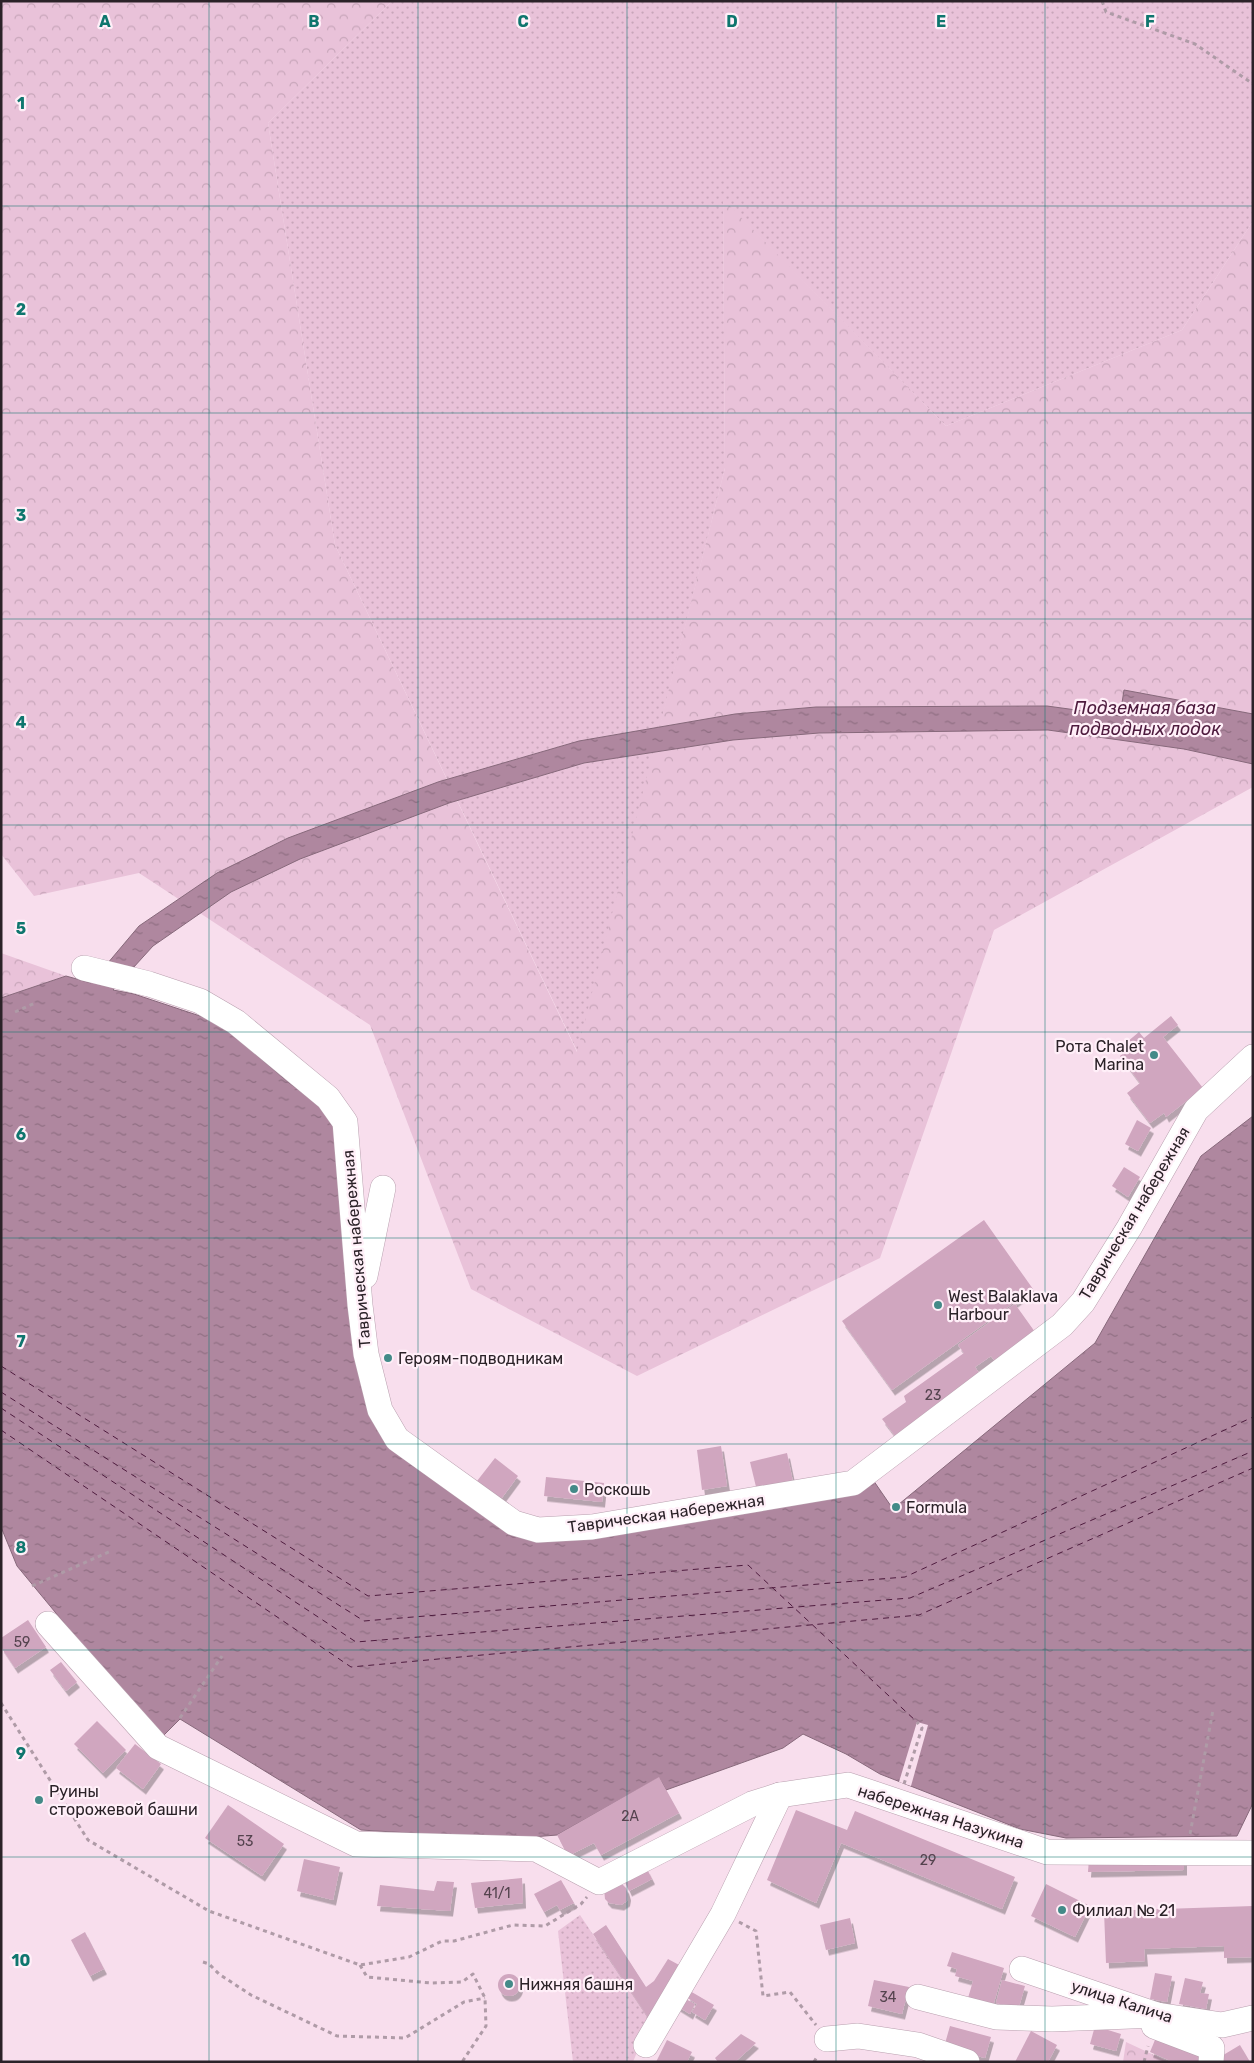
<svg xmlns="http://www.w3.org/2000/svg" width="1254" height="2063" font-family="Rubik,sans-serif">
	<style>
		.grass { fill: url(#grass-dots) }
		.forest { fill: url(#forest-crowns) }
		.water { fill: url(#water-ripples); stroke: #87697b }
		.pier { fill: #f8deed }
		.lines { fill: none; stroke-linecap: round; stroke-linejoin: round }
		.ferry { stroke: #4e1b3e; stroke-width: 1; stroke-dasharray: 6 5; stroke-linecap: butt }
		.building { fill: #d0a6bf; filter: url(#shadow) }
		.minor-casing { stroke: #b9a0af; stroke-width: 26 }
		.path { stroke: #af9ba7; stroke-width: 3; stroke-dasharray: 4 4; stroke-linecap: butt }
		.minor { stroke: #fff; stroke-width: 25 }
		.grid { fill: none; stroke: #0f766e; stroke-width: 1; stroke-opacity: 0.55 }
		.poi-dot { fill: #438a88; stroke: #ffeff8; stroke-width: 2 }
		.labels { text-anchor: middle; stroke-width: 4.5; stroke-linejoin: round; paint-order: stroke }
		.number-label { font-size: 14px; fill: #54434e }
		.poi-label { font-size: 16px; fill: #2b2228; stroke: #ffeff8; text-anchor: start }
		.street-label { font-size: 16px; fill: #2b2228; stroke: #ffeff8 }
		.water-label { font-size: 18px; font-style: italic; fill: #4e1b3e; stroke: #ffeff8 }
		.grid-label { font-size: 16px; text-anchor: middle; font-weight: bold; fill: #0f766e; stroke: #ffeff8; stroke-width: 4.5; stroke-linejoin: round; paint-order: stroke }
	</style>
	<defs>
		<pattern id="grass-dots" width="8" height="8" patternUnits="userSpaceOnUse" patternTransform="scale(1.25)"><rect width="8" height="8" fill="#e9c2d9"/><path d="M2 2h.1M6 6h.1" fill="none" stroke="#c8a6ba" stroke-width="1.8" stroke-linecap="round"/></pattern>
		<pattern id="forest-crowns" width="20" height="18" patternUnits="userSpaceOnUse" patternTransform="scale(1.25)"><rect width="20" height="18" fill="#e9c2d9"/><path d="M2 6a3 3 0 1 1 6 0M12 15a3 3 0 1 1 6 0" fill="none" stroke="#c8a6ba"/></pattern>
		<pattern id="water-ripples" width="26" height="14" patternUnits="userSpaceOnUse" patternTransform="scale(1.25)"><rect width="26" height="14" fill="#af879f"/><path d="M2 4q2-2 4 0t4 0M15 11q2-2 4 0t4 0" fill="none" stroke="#8f6e82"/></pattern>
		<filter id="shadow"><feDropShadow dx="3" dy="5.5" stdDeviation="0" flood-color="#0004"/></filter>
	</defs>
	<rect width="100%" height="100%" fill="#f8deed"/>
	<g class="grass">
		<path d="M392,1h861v220l-71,109 -236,96 -223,-226 2,268 -147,585 -243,-508 -67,-422z"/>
		<path d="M580,1915l70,105 -17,42h-60l-15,-131z"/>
	</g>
	<g class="forest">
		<path d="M1,1h391l-124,122 67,422 242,507 148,-584 -2,-269 223,227 236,-96 71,-109v566l-259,143 -114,328 -243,118 -166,-87 -101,-264 -231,-152 -105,23 -33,-42z"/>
		<path d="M1,953l65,23 -65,22z"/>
		<path d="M1126,2042l43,20h-46z"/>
	</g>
	<path class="water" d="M1124,690l129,24v50l-69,-15 -136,-19 -229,3 -86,7 -149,23 -135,40 -149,56 -69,33 -78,54 -40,44 21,4 84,28 71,61 39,27 12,13 35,285 138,121 358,-52 22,32 202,-166 106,-187 52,-40v687l-16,33 -171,2 -46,-9 -140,-55 -34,-20 -43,-20 -20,14 -117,42 -7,-12 -102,57 -50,4 -146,-9 -181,-111 -20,20 -143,-173 -16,-39v-529l65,-22 25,7 48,-57 78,-53 71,-35 150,-56 141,-41 156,-27 81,-7 231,-1 73,10z"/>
	<path class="pier" d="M917,1722l11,3 -17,61 -12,-4z"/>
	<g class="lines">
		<g class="ferry">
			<path d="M1,1366l367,230 380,-31 169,157"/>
			<path d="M1,1392l363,229 541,-44 348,-160"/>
			<path d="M1,1408l355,234 554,-44 343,-147"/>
			<path d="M1,1430l350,237 568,-52 334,-147"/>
		</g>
	</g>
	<g class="building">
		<path d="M1171,1016l7,9 -15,12 40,51 -37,29 -2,-4 -14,10 -23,-30 13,-10 -20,-27 11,-9 -4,-5 12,-10 5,6z"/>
		<path d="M1137,1120l14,8 -13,23 -13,-7z"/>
		<path d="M1124,1167l16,10 -12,20 -16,-11z"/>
		<path d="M984,1220l49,69 -141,101 -50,-69z"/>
		<path d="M1015,1304l20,28 -36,35 -8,-11 -16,11 8,12 -84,62 -17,-22 24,-17 -2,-6 60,-43 -6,-8z"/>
		<path d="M721,1446l6,40 -25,4 -5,-40z"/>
		<path d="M787,1453l6,29 -36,9 -7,-29z"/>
		<path d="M495,1458l23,18 -17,23 -24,-18z"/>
		<path d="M546,1477l58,6 -2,19 -58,-6z"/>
		<path d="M28,1620l18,27 -31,21 -14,-21v-9z"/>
		<path d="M61,1662l16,20 -11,9 -16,-21z"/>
		<path d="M97,1721l29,29 -23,23 -29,-29z"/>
		<path d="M135,1744l26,20 -18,25 -27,-21z"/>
		<path d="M659,1777l20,36 -78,42 -7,-12 -26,13 -11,-21z"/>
		<path d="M228,1805l56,39 -22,32 -57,-38z"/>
		<path d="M796,1810l51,20 8,-19 160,66 -13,32 -161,-66 -25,60 -49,-23z"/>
		<path d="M1089,1858h95v12l-96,2z"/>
		<path d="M304,1859l36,8 -7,33 -36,-9z"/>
		<path d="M647,1869l5,10 -23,12 -5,-11z"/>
		<path d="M522,1878l1,25 -48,5 -4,-25z"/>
		<path d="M561,1880l13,23 -14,7 -3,-5 -13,7 -10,-18z"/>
		<path d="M437,1881l17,1 -4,29 -73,-5 3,-21 54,6z"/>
		<path d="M621,1883l5,5 2,7 -1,6 -6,4 -12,-2 -4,-4 -1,-10z"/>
		<path d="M1046,1884l44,22 -15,31 -44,-21z"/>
		<path d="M1253,1906v51l-29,1v-12l-80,3 1,12 -39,2 -2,-52z"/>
		<path d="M850,1918l5,25 -29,7 -6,-25z"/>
		<path d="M606,1925l40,62 8,-6 14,-22 13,7 -31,54 -57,-86z"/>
		<path d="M85,1932l19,37 -14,7 -19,-36z"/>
		<path d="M952,1952l52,16 -11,38 -25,-8 5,-17 -18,-5 2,-7 -10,-3z"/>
		<path d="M1155,1973l17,3 -5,26 -17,-3z"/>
		<circle cx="509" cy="1985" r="11"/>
		<path d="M1185,1978l18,4 -3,11 9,1 -3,15 -27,-5z"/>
		<path d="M874,1980l35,7 -7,27 -34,-8z"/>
		<path d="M1002,1980l23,6 -7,24 -22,-7z"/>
		<path d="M690,1991l24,14 -9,15 -13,-8 5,-8 -11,-7z"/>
		<path d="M682,1997l13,7 -5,10 -13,-8z"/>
		<path d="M950,2026l41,11 -6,21 -41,-11z"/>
		<path d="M1095,2026l26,8 -5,17 -26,-7z"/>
		<path d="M1031,2031l26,14 -9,17h-33z"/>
		<path d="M741,2034l15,9 -21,19h-17l-3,-4z"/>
		<path d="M1157,2035l46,19 -3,8h-27l-23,-10z"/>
		<path d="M667,2040l25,12 -5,10h-31z"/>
		<path d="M1240,2045l10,17h-27l-3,-5z"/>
	</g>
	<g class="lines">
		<g class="minor-casing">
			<g id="minor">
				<path d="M84,968l65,16 51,17 36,21 92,76 17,24 15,183 6,49 14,56 17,29 117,84 24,7 54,-3 261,-44 209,-158 21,-23 46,-74 67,-118 57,-53"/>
				<path d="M365,1276l18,-88"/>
				<path d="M48,1624l110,123 198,97 180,5 63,33 153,-78 28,-9 68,-10 199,67 206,1"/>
				<path d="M1022,1969l135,46 65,10 31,-7"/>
				<path d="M918,1997l78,20 56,2 105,-4 -3,11 58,22 -1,14"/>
				<path d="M827,2039l31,-3 60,9 49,17"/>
				<path d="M646,2045l77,-131 57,-119"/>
			</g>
		</g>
		<g class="path">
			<path d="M1102,1l4,11 89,32 58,40"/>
			<path d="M15,1012l20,-9"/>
			<path d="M32,1586l79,-35"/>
			<path d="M1,1703l87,137 121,71 151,54 49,-8 33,-16h12l59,-16 32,1 36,-22 6,-7"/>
			<path d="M180,1718l42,-62"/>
			<path d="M904,1784l18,-56 -5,-6"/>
			<path d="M1190,1834l23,-124"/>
			<path d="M739,1922l17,9 7,65 27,-4 26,33"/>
			<path d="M203,1962l6,2 10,10 32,21 86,41 68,2 59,-36 21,-4"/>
			<path d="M360,1965l7,12 64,6 31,-1 11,-8 12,24 1,28 -24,36"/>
			<path d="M814,2062l4,-7"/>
			<path d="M1144,2062l4,-16"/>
		</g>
		<use href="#minor" class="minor"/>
	</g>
	<path class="grid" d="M209,1v2061M418,1v2061M627,1v2061M836,1v2061M1045,1v2061M1,206h1252M1,413h1252M1,619h1252M1,825h1252M1,1032h1252M1,1238h1252M1,1444h1252M1,1650h1252M1,1857h1252"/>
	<g class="poi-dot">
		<circle cx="1154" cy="1055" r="5"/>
		<circle cx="938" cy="1305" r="5"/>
		<circle cx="388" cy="1358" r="5"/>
		<circle cx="574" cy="1489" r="5"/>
		<circle cx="896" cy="1507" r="5"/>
		<circle cx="39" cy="1800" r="5"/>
		<circle cx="1062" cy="1910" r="5"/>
		<circle cx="509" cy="1984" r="5"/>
	</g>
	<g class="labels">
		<g class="number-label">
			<text x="933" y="1400">23</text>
			<text x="22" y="1647">59</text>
			<text x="630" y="1821">2А</text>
			<text x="245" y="1846">53</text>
			<text x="928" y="1865">29</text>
			<text x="497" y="1898">41/1</text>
			<text x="888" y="2002">34</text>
		</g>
		<g class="poi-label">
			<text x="1144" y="1052" text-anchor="end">Рота Chalet<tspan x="1144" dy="18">Marina</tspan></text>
			<text x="948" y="1302">West Balaklava<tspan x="948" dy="18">Harbour</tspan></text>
			<text x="398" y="1364">Героям-подводникам</text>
			<text x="584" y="1495">Роскошь</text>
			<text x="906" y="1513">Formula</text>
			<text x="49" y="1797">Руины<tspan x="49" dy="18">сторожевой башни</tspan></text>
			<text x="1072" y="1916">Филиал № 21</text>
			<text x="519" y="1990">Нижняя башня</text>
		</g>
		<g class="street-label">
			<text transform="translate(1134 1213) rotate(-59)" y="6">Таврическая набережная</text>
			<text transform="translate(356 1249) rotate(-95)" y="6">Таврическая набережная</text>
			<text transform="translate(666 1513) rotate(-8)" y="6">Таврическая набережная</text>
			<text transform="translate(941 1816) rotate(18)" y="6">набережная Назукина</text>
			<text transform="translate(1122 2001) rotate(18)" y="6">улица Калича</text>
		</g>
		<g class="water-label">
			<text x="1145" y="714">Подземная база<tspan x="1145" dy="21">подводных лодок</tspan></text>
		</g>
	</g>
	<g class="grid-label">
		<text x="105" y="27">A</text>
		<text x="314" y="27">B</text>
		<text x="523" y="27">C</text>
		<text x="732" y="27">D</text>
		<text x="941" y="27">E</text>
		<text x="1150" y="27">F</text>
		<text x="21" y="109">1</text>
		<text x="21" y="315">2</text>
		<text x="21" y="521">3</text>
		<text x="21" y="728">4</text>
		<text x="21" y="934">5</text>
		<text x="21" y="1140">6</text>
		<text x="21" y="1347">7</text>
		<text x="21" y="1553">8</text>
		<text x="21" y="1759">9</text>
		<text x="21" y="1966">10</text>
	</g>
	<rect width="1254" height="2063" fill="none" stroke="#2b2228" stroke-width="5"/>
</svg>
